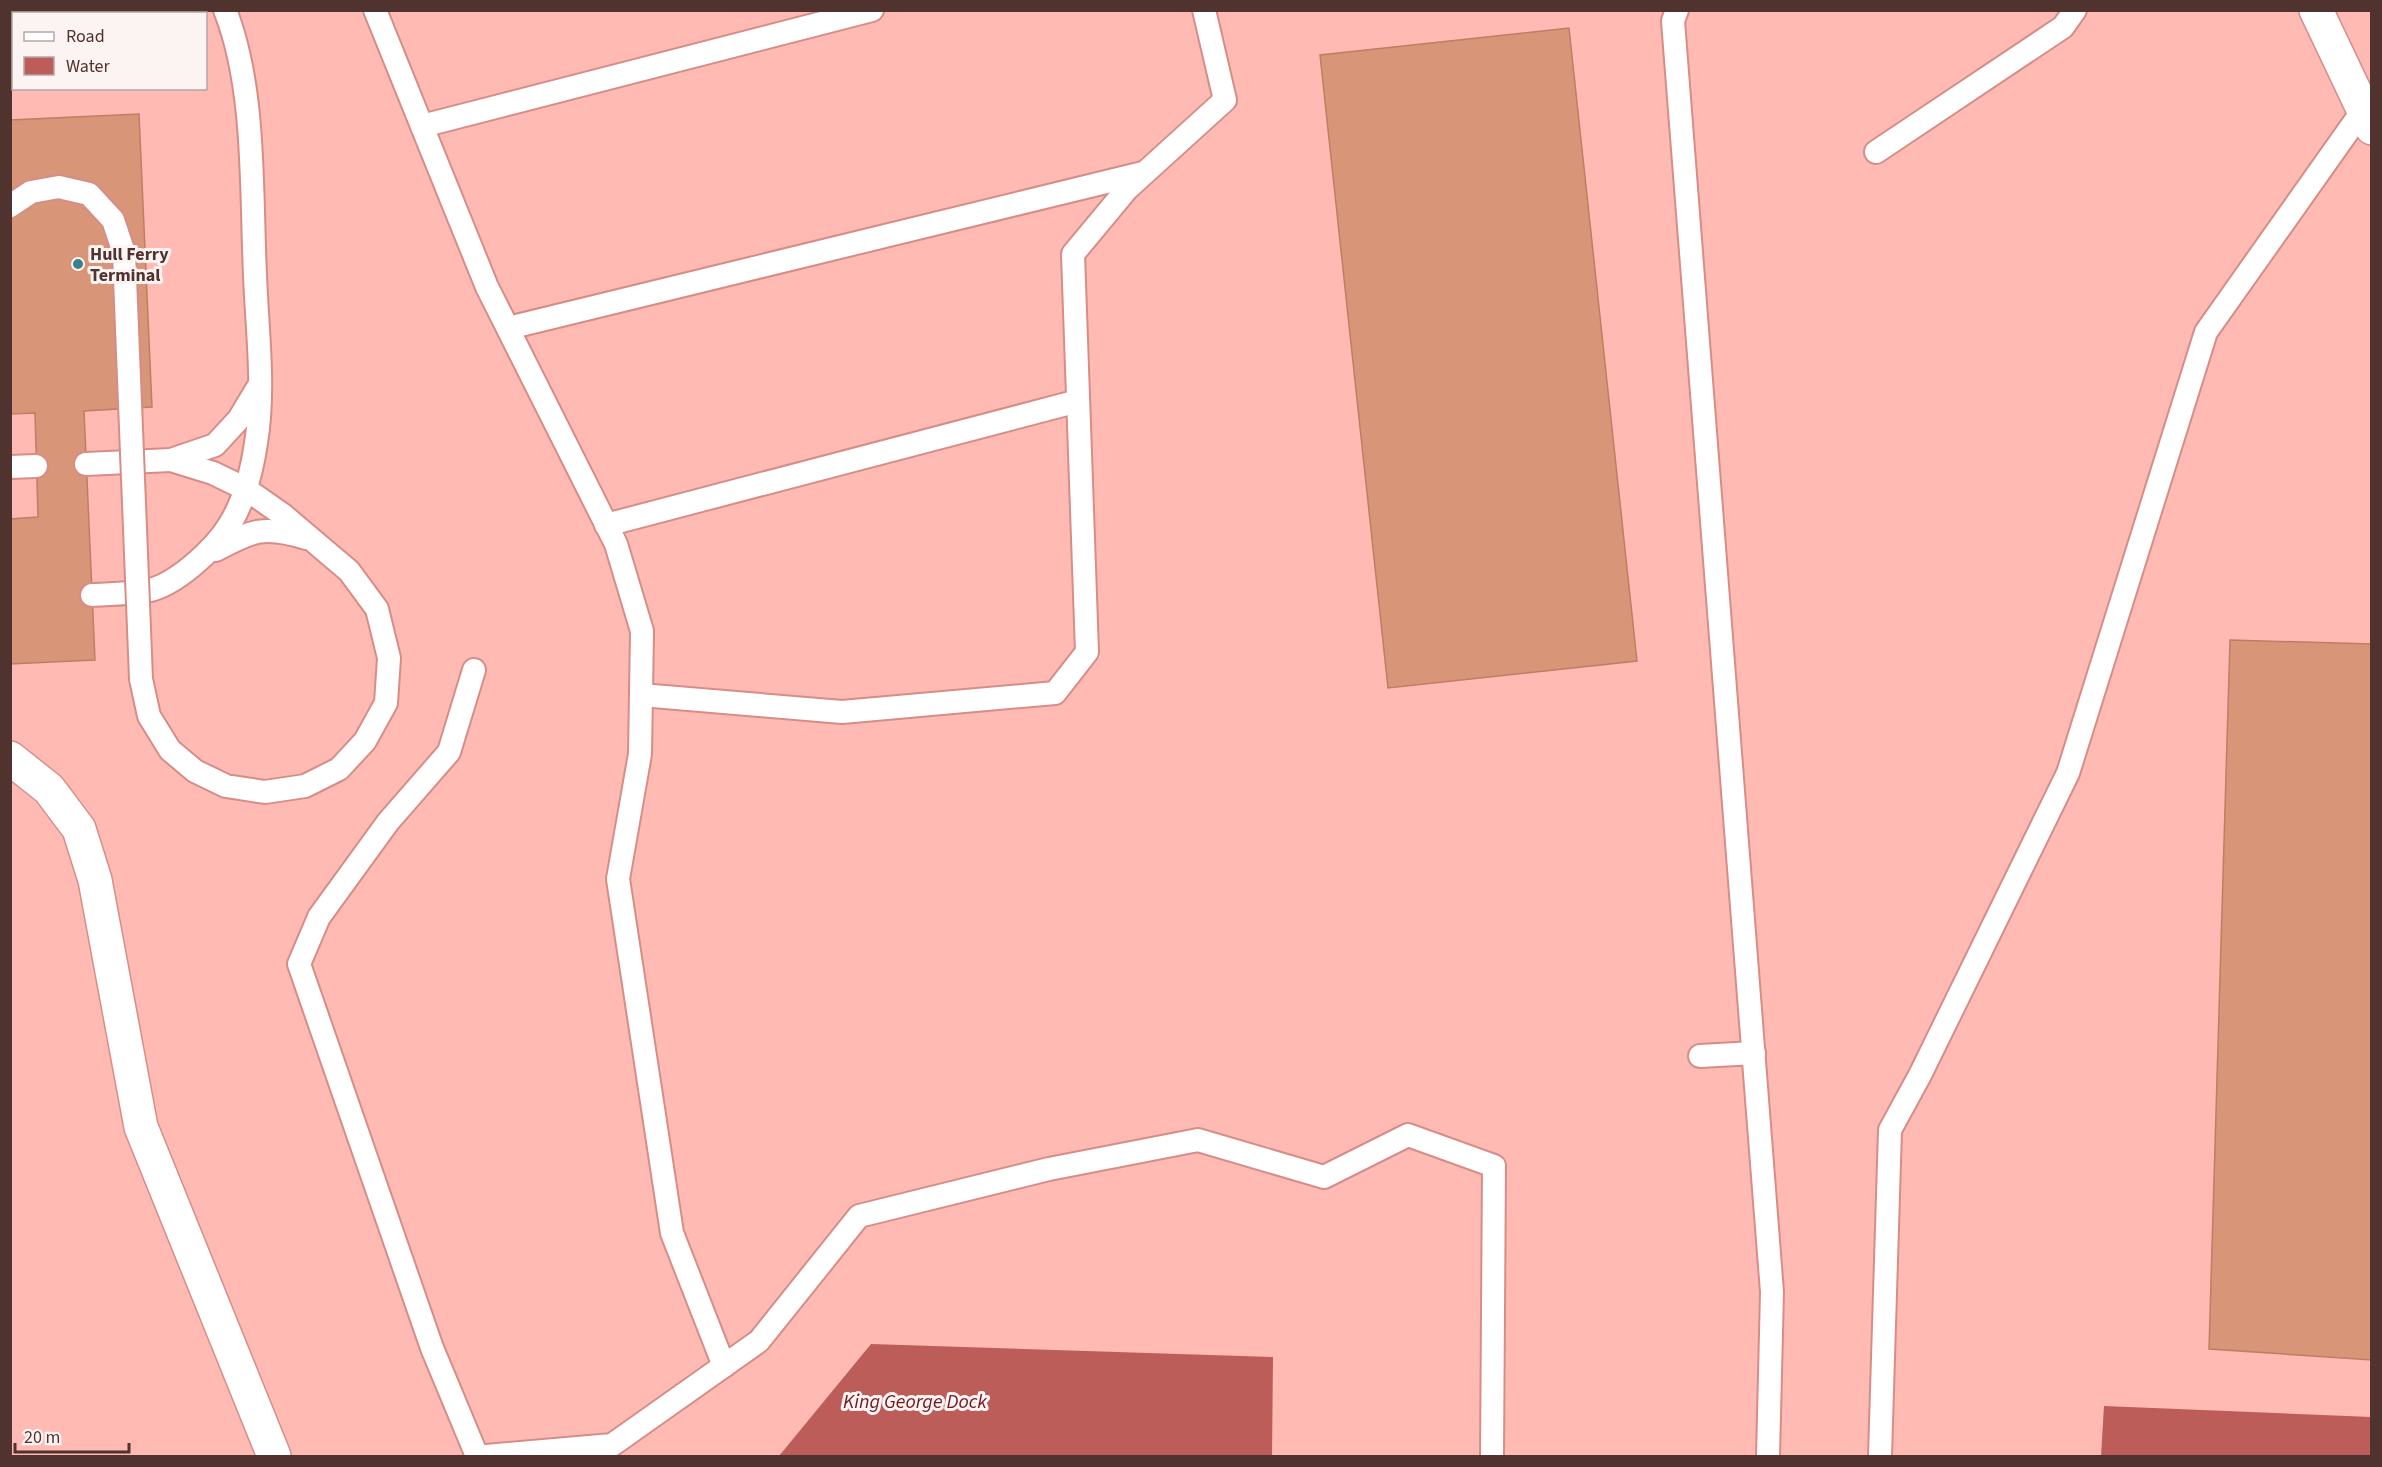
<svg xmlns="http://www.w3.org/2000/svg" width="2382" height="1467" font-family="'Source Sans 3',sans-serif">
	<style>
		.built { fill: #ffbab4; fill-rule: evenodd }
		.water { fill: #bd5d59 }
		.building { fill: #d89578; stroke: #bf7e62; stroke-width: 1.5 }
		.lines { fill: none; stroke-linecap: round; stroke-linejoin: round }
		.service-casing { stroke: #d78d87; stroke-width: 26 }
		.minor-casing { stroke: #d78d87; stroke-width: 36 }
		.service { stroke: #fff; stroke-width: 22 }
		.minor { stroke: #fff; stroke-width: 33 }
		.service-bridge-casing { stroke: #d78d87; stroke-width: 26; stroke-linecap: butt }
		.service-bridge { stroke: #fff; stroke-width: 22 }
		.poi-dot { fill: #3a8189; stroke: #fcf4f3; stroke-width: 2 }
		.labels { text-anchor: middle; stroke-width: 6; stroke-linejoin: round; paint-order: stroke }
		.poi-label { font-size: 18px; font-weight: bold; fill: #50322f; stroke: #fcf4f3; text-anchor: start }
		.water-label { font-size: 20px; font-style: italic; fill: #71181b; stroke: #fcf4f3 }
	</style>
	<rect width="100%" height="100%" fill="#f8c8c4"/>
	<path class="built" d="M11,11h2360v1445h-2360zM14,14h192v74h-192z"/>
	<g class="water">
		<path d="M871,1344l402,13 -1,99h-493z"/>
		<path d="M2104,1406l267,11v39h-270z"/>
	</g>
	<g class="building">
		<path d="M1569,28l68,633 -249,27 -68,-633z"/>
		<path d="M139,114l13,293 -68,4 11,249 -85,4v-145l28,-2 -3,-104 -25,1v-294z"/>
		<path d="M2230,640l142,4v716l-163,-11z"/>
	</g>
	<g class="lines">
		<g class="service-casing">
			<g id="service">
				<path d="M101,10v4"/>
				<path d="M375,10l112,277 129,257 26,87 -2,123 -22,125 54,354 52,133"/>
				<path d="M1677,10l-4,11 99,1271 -4,164"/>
				<path d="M10,37l4,-1"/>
				<path d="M422,126l450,-116"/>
				<path d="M1876,152l187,-125 12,-17"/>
				<path d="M508,328l635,-155"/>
				<path d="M86,464l85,-4 44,-15 24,-26 18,-30"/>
				<path d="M10,467l26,-1"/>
				<path d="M606,525l472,-124"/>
				<path d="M216,550c36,-20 49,-25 90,-12"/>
				<path d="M92,595c18,-1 37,-1 54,-4 29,-5 69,-42 84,-67 14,-23 22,-54 26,-81 9,-55 1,-113 -1,-168 -4,-83 1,-187 -30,-265"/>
				<path d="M474,670l-25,82 -61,70 -69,95 -20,47 133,384 45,108"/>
				<path d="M141,679l8,37 21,34 25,21 31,15 39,6 40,-6 34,-17 26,-28 21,-38 3,-45 -12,-49 -28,-38 -66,-56 -37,-26 -33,-16 -42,-13"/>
				<path d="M641,695l201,17 213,-19 32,-41 -14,-398 54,-65 98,-89 -21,-90"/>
				<path d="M1700,1056l54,-3"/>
				<path d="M486,1456l126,-11 147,-104 100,-125 190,-47 149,-29 126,37 84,-42 86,31 -2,290"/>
				<path d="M1880,1456l10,-326 30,-55 148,-302 138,-441 157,-222"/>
			</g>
		</g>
		<g class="minor-casing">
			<g id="minor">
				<path d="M2316,10l56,118"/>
				<path d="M10,758l39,31 30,40 16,51 46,247 133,329"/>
			</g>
		</g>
		<use href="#service" class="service"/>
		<use href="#minor" class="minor"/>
		<g class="service-bridge-casing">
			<path id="service-bridge" d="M10,206l21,-14 28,-5 30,7 24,26 11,33 17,426"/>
		</g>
		<use href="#service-bridge" class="service-bridge"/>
	</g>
	<circle class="poi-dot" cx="78" cy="264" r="6"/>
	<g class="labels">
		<g class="poi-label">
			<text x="90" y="260">Hull Ferry<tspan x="90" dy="21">Terminal</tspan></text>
		</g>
		<g class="water-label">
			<text x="915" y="1408">King George Dock</text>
		</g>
	</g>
	<rect width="2382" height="1467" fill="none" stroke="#50322f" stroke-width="24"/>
	<rect x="12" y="12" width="195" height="78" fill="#fcf4f3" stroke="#b7a6a5" stroke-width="1.5"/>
	<rect x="24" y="32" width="30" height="9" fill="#ffffff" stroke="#b7a6a5" stroke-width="1.5"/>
	<text x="66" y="42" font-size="18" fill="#50322f">Road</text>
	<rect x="24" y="57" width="30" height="18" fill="#bd5d59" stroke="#b7a6a5" stroke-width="1.5"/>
	<text x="66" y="72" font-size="18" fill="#50322f">Water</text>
	<path d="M15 1443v9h114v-9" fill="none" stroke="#50322f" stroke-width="3"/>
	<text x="24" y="1443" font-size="18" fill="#50322f" stroke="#fcf4f3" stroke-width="4.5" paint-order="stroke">20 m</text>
</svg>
